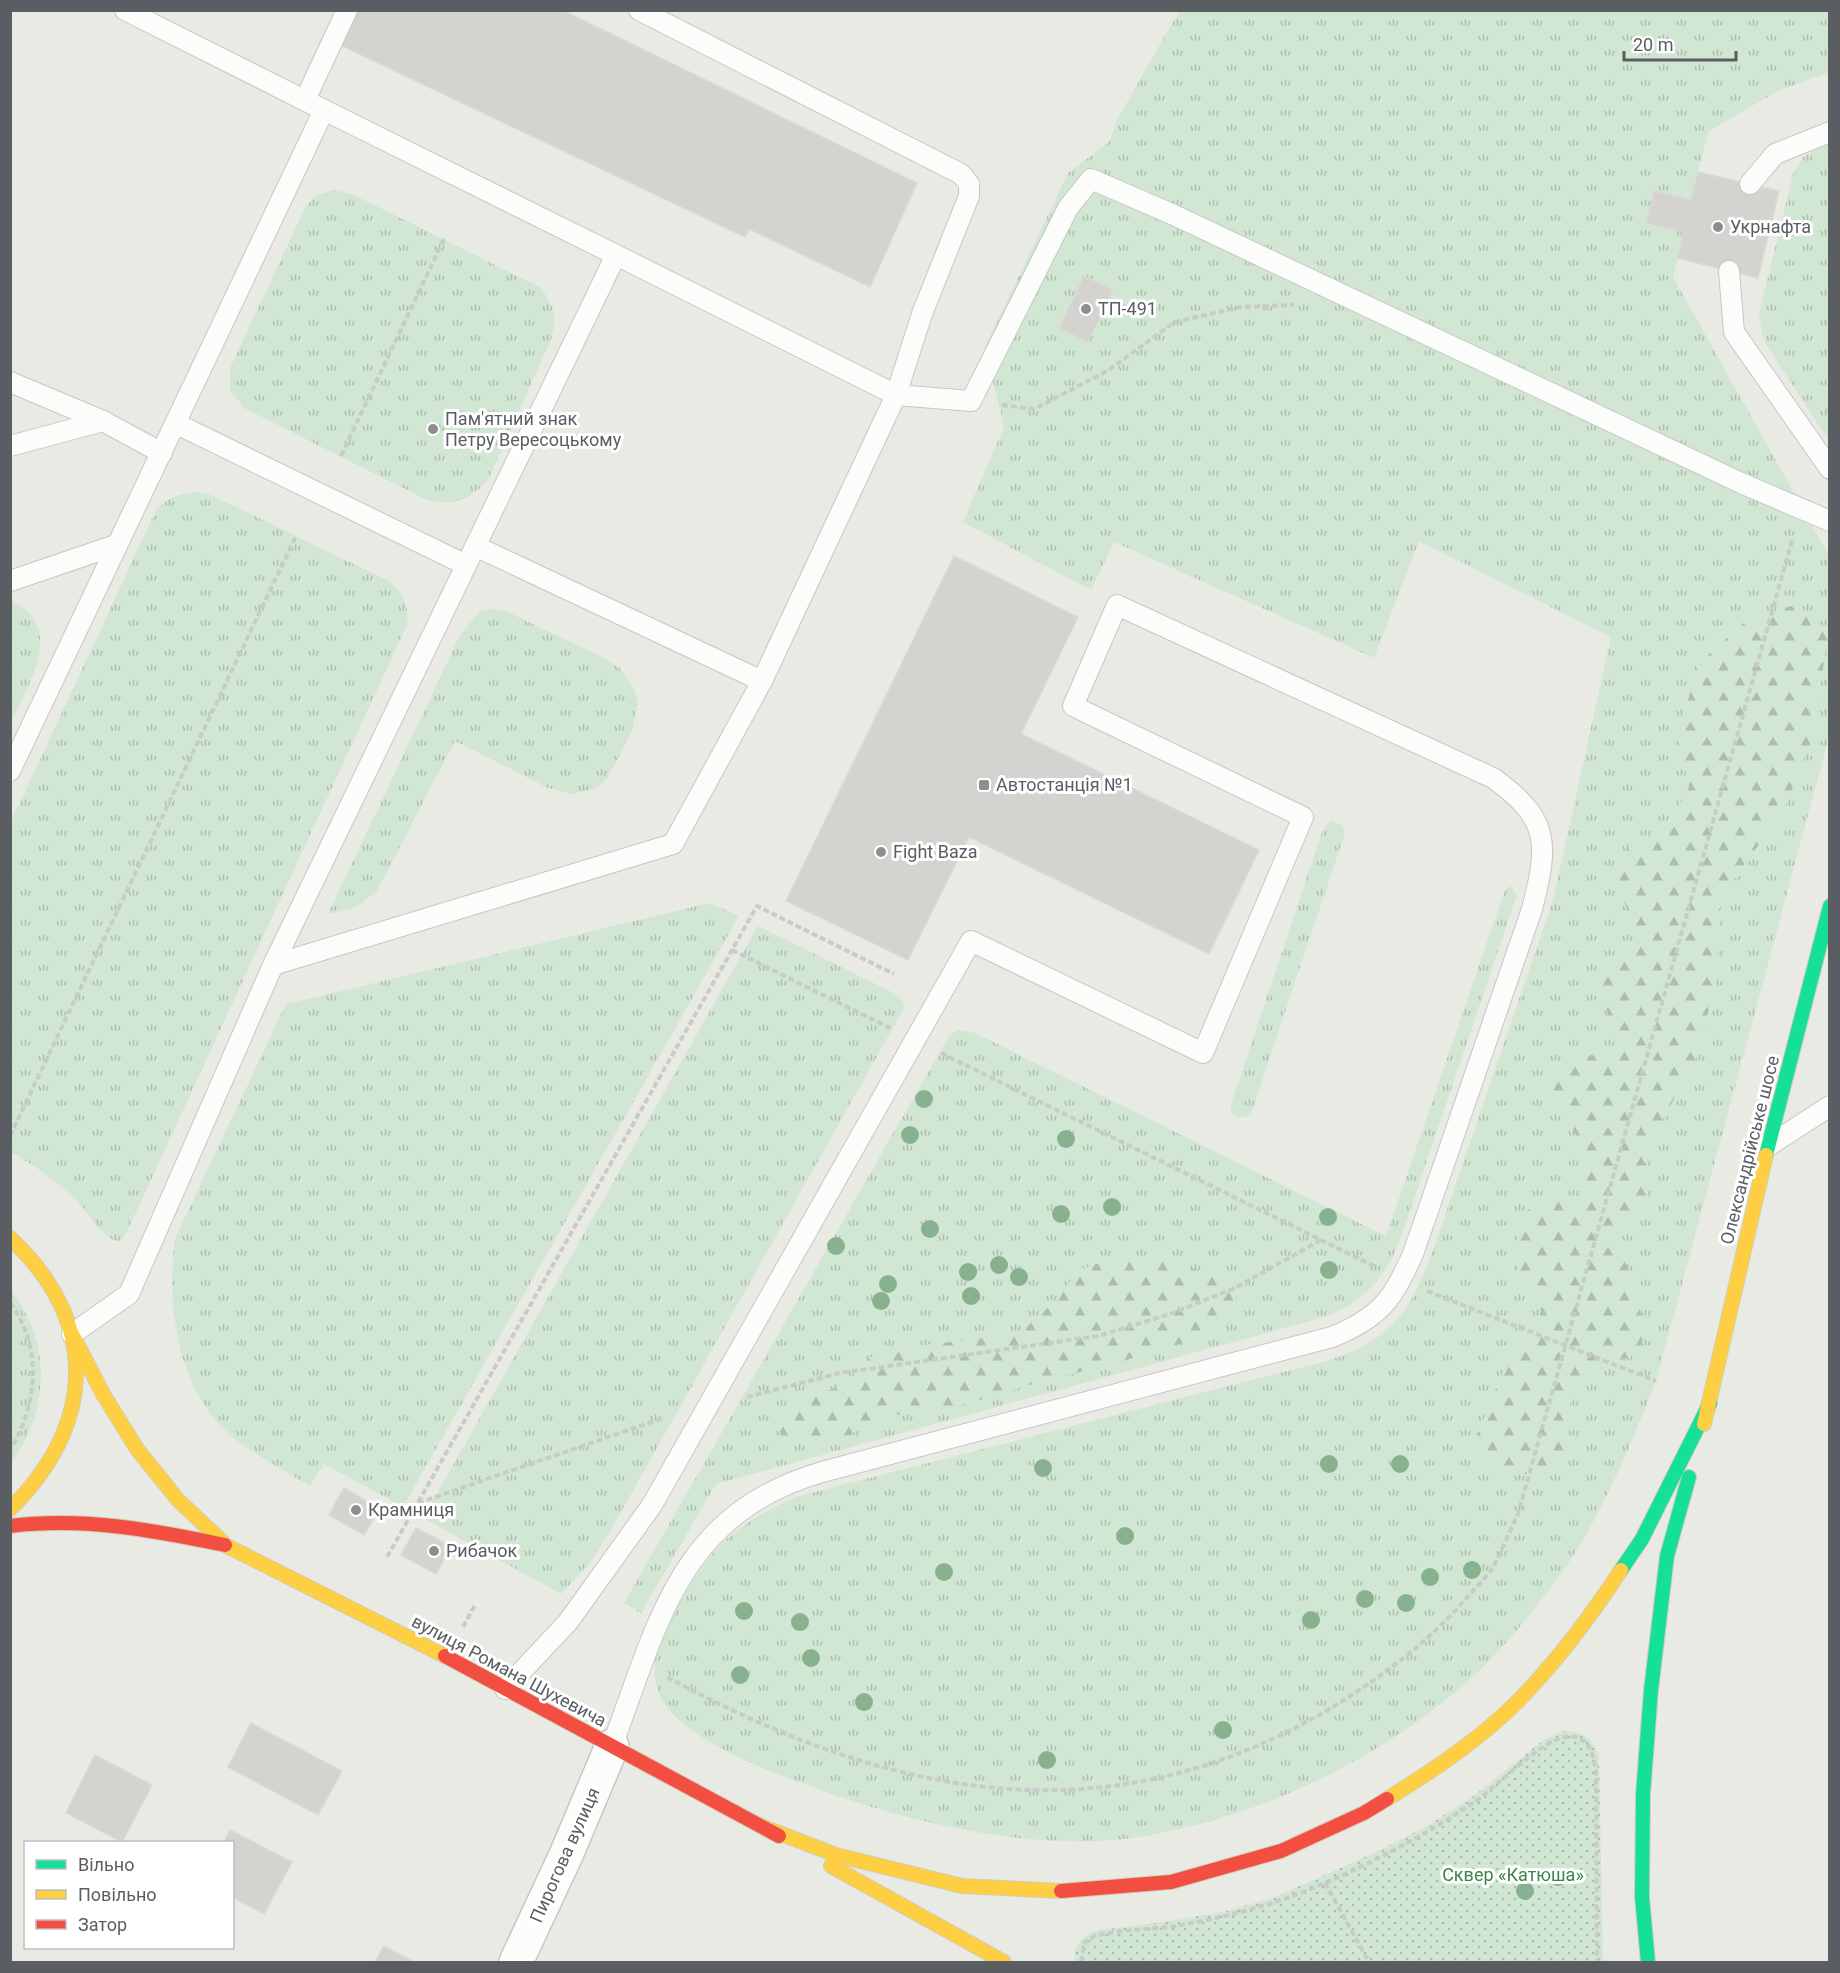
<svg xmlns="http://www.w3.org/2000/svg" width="1840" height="1973" font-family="Roboto,sans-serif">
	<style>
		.grass { fill: url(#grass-tufts) }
		.forest { fill: url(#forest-firs) }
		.park { fill: url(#park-dots) }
		.building { fill: #d4d3d0; stroke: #dad9d4; stroke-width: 1.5 }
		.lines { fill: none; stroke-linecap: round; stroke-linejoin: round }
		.lane-casing { stroke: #c6c7c5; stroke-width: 22 }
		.street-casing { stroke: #c6c7c5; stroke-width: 36 }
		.fast-casing { stroke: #d1ceb4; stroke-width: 16 }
		.slow-casing { stroke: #d1ceb4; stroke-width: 16 }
		.jam-casing { stroke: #d1ceb4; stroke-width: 16 }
		.path { stroke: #c7cbca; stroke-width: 4; stroke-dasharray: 6 3; stroke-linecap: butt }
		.lane { stroke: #fcfcfb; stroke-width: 20 }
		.street { stroke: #fcfcfb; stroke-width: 33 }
		.fast { stroke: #16e098; stroke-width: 14 }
		.slow { stroke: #ffcf43; stroke-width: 14 }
		.jam { stroke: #f24e42; stroke-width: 14 }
		.tree { fill: #88b28f }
		.poi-dot { fill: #8c8e90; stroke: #fff; stroke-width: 2 }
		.labels { text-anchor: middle; stroke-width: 6; stroke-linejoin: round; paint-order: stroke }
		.poi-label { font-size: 18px; fill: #5a5d62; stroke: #fff; text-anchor: start }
		.street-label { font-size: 18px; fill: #5a5d62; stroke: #fff }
		.park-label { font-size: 18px; fill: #388449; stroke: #fff }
	</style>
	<defs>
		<pattern id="grass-tufts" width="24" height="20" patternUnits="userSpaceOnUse" patternTransform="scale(1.5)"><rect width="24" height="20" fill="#d2e7d3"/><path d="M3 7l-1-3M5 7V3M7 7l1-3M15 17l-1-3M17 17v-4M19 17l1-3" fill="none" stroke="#adbeaf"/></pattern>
		<pattern id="forest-firs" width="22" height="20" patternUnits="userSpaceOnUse" patternTransform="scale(1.5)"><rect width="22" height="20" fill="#d2e7d3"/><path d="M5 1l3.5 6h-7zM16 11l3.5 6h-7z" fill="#adbeaf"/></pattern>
		<pattern id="park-dots" width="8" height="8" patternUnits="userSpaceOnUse" patternTransform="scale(1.5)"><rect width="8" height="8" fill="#d2e7d3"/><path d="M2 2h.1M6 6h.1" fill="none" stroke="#adbeaf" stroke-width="1.8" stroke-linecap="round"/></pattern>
	</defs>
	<rect width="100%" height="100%" fill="#eaeae5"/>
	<g class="grass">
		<path d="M1179,11h650v61l-53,20 -68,40 -17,68 -37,-9 -8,32 38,9 -11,45 157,280 -1,180 -173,644c-29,73 -58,145 -106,208 -27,35 -57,71 -91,100 -90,77 -210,132 -327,149 -86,12 -193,-9 -276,-36 -49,-16 -164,-54 -192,-99 -8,-12 -11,-28 -9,-43 6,-33 47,-100 73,-122 21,-18 45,-32 71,-42l531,-136c69,-24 80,-51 105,-115l118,-345 58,-263 -192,-96 -45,117 -260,-116 -23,48 -128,-68 41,-95 -19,-80 83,-174 41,-31 9,-24z"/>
		<path d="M1829,142v299l-63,-97 -4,-10 -3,-20 34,-140 10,-17z"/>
		<path d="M334,190l18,4 188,93c15,19 18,32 10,55l-62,138c-18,20 -34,26 -61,20l-183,-92 -14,-18v-22l76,-162 11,-11z"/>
		<path d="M198,492l13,3 178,86c16,14 20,24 18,44l-281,609 -6,8c-20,-4 -31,-30 -46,-44 -19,-18 -40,-33 -63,-46v-330l146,-314c13,-11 24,-15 41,-16z"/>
		<path d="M11,600c56,27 18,83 0,122z"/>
		<path d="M494,609l14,3 98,47 14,9 14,21 4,14 -6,28 -25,48 -13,10 -22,5 -24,-6 -93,-47 -78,150 -20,16 -29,7 132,-279 20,-24z"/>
		<path d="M1331,821l10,3 4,7 -1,5 -92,275 -6,6h-8l-7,-5v-8l92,-275z"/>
		<path d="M1511,886l6,9 -118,348c-15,37 -37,60 -74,74l-609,167 -75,129 -17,-10 326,-569 9,-4 16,3 411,203 119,-346z"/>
		<path d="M710,903l29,13 -336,591 -79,-43 -14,22c-23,-14 -48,-27 -70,-43 -63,-47 -74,-132 -65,-205l111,-234z"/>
		<path d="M758,926l136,67 8,7 2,8 -293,522 -22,34 -28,30 -138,-76z"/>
		<path d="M10,1290c43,51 39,122 1,173z"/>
	</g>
	<g class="forest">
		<path d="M1791,606l24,8 13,22 -16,103 -30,75 -37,49 -24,39 -5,80 -20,76 -39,72 -13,38 4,26 -4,12 -7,6 -15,5 -7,8 31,107 -9,22 -17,6 -23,1 -19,18 -8,24 -2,37 -8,22 -22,11 -26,2 -18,-5 -14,-11 -4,-22 33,-80 28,-28 4,-18c-6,-10 -18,-21 -21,-32 -6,-18 -3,-63 14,-75 11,-7 36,-4 50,-11 13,-55 -24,-67 -40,-110 12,-28 36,-26 63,-29l8,-10 -8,-33 -13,-27 -1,-11c10,-8 23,-10 33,-18 22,-18 -5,-57 -14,-77 11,-43 29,-27 52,-50 10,-10 18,-29 25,-41l-11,-54 21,-70 47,-42z"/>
		<path d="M1116,1257c41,4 90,6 120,37l-1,19 -13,18 -106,32 -76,19 -78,23 -73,11 -49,23 -35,4 -23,-6 -3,-8 3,-14 21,-15 37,-14 31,-29 53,-12 95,-11 35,-32 25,-32z"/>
	</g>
	<path class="park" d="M1564,1731c20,0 29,8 35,26l4,205h-529l1,-11 6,-12 11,-8 79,-10 55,-10 49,-14 101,-45 47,-24 48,-30 72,-58z"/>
	<g class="building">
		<path d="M359,10h203l355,173 -47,104 -121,-58 -4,8 -403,-191z"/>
		<path d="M1698,172l81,19 -21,87 -81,-20 7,-26 -38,-9 8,-32 37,9z"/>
		<path d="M1084,276l29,14 -25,52 -29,-14z"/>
		<path d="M954,556l124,61 -57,117 238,116 -50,104 -240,-117 -61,123 -122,-59z"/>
		<path d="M344,1488l36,21 -16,26 -35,-20z"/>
		<path d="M416,1528l35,18 -15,28 -35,-19z"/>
		<path d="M251,1723l91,48 -24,44 -90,-48z"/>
		<path d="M95,1755l57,30 -30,57 -56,-29z"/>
		<path d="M230,1830l62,32 -28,52 -32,-17v-55h-8z"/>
		<path d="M384,1946l30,16h-39z"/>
	</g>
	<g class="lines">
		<g class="lane-casing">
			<g id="lane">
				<path d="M125,10l199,100"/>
				<path d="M639,10l322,164 8,10v12l-47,118 -26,81 75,6 97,-193 23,-29 83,36 567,268 89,38"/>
				<path d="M305,100l42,-90"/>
				<path d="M1750,184l25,-30 55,-22"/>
				<path d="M616,255l280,140 -134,286"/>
				<path d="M1729,271l5,61 96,137"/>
				<path d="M10,382l93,39 59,32"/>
				<path d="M177,424l289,141"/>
				<path d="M10,446l93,-25"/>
				<path d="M10,581l106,-36"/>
				<path d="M10,771l314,-661 292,145 -343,710 -144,329 -57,40"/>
				<path d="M273,965l400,-121 89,-163 -287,-135"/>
				<path d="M1768,1146l62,-40"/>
				<path d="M505,1689l63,-67 84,-117 319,-564 232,112 100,-236 -230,-111 44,-101 376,173c57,41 56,65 39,131l-119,345c-21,46 -32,63 -81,83l-510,135c-143,42 -163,149 -210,274"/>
			</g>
		</g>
		<g class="street-casing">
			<path id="street" d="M516,1962l50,-107 46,-109"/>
		</g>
		<g class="fast-casing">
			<g id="fast">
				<path d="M1766,1155l64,-249"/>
				<path d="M1621,1570l21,-31 68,-136"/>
				<path d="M1648,1962l-6,-65 1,-103 8,-104 16,-134 22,-79"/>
			</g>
		</g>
		<g class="slow-casing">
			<g id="slow">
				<path d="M10,1238c90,83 86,187 0,271"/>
				<path d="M72,1334l31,60 34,55 41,51 49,46 218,110"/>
				<path d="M1704,1424l62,-269"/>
				<path d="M1387,1799c45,-28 95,-61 132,-99 38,-39 72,-84 102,-130"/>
				<path d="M761,1826l75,29 126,31 99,5"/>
				<path d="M831,1866l173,96"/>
			</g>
		</g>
		<g class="jam-casing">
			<g id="jam">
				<path d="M10,1526c74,-9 143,4 215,19"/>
				<path d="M445,1656l334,180"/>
				<path d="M1061,1891l110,-9 110,-31 83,-38 23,-14"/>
			</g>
		</g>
		<g class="path">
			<path d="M1002,405l32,4 73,-38 68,-49 65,-15 54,-2"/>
			<path d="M1827,414l3,-9"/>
			<path d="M341,456l103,-217"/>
			<path d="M732,950l158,78"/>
			<path d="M941,1053l435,214"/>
			<path d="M10,1136l286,-600"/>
			<path d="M1427,1291l229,90"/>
			<path d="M10,1303c33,44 28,102 0,147"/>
			<path d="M747,1397l93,-24 258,-37 72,-22 65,-26 86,-48"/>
			<path d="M418,1503l245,-85"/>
			<path d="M387,1557l370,-651 137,68"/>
			<path d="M463,1627l12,-22"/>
			<path d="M667,1677c227,123 447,167 677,23 47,-30 91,-64 127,-107 7,-8 16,-16 22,-26 9,-17 17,-36 25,-53l275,-977"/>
			<path d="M1325,1883l44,79"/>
			<path d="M1081,1962l4,-20 10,-6c26,-7 54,-6 81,-10 51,-9 101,-22 149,-43 51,-22 102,-49 148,-80 24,-16 68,-63 92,-66 24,-4 29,18 31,36l1,189"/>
		</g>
		<use href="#lane" class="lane"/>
		<use href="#street" class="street"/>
		<use href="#fast" class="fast"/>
		<use href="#slow" class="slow"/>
		<use href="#jam" class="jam"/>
	</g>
	<g class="tree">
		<circle cx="924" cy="1099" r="9"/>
		<circle cx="910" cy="1135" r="9"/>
		<circle cx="1066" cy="1139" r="9"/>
		<circle cx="1112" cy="1207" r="9"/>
		<circle cx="1061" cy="1214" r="9"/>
		<circle cx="1328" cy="1217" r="9"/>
		<circle cx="930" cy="1229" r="9"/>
		<circle cx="836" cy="1246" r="9"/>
		<circle cx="999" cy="1265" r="9"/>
		<circle cx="1329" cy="1270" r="9"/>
		<circle cx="968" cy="1272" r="9"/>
		<circle cx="1019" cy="1277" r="9"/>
		<circle cx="888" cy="1284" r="9"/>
		<circle cx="971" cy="1296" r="9"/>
		<circle cx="881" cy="1301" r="9"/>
		<circle cx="1329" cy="1464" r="9"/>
		<circle cx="1400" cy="1464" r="9"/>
		<circle cx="1043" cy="1468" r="9"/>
		<circle cx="1125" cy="1536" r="9"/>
		<circle cx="1472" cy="1570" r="9"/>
		<circle cx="944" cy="1572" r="9"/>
		<circle cx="1430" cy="1577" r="9"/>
		<circle cx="1365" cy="1599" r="9"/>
		<circle cx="1406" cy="1603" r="9"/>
		<circle cx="744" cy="1611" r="9"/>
		<circle cx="1311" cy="1620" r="9"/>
		<circle cx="800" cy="1622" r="9"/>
		<circle cx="811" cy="1658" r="9"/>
		<circle cx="740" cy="1675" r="9"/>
		<circle cx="864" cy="1702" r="9"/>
		<circle cx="1223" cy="1730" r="9"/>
		<circle cx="1047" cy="1760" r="9"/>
		<circle cx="1558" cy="1877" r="9"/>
		<circle cx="1525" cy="1891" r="9"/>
	</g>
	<g class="poi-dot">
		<circle cx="1718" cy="227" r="6"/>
		<circle cx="1086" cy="309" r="6"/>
		<circle cx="433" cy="429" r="6"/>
		<rect x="978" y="779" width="12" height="12" rx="3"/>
		<circle cx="881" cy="852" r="6"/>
		<circle cx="356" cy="1510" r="6"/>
		<circle cx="434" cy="1551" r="6"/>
	</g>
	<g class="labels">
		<g class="poi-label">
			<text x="1730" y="233">Укрнафта</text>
			<text x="1098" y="315">ТП-491</text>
			<text x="445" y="425">Пам'ятний знак<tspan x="445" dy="21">Петру Вересоцькому</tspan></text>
			<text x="996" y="791">Автостанція №1</text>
			<text x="893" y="858">Fight Baza</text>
			<text x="368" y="1516">Крамниця</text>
			<text x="446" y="1557">Рибачок</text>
		</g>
		<g class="street-label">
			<text transform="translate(1750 1150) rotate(-76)" y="6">Олександрійське шосе</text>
			<text transform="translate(509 1671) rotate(28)" y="6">вулиця Романа Шухевича</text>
			<text transform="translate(565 1855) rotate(-66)" y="6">Пирогова вулиця</text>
		</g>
		<g class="park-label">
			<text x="1513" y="1881">Сквер «Катюша»</text>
		</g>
	</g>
	<rect width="1840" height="1973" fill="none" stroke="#5a5d62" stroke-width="24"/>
	<rect x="24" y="1841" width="210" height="108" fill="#ffffff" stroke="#bdbec0" stroke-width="1.5"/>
	<rect x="36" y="1860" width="30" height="9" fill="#16e098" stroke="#bdbec0" stroke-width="1.5"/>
	<text x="78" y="1871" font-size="18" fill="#5a5d62">Вільно</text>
	<rect x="36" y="1890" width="30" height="9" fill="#ffcf43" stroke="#bdbec0" stroke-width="1.5"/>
	<text x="78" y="1901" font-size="18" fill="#5a5d62">Повільно</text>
	<rect x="36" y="1920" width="30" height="9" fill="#f24e42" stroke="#bdbec0" stroke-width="1.5"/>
	<text x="78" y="1931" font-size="18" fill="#5a5d62">Затор</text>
	<path d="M1624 51v9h112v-9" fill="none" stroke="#5a5d62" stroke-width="3"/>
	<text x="1633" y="51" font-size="18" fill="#5a5d62" stroke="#ffffff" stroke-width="4.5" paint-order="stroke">20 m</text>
</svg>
